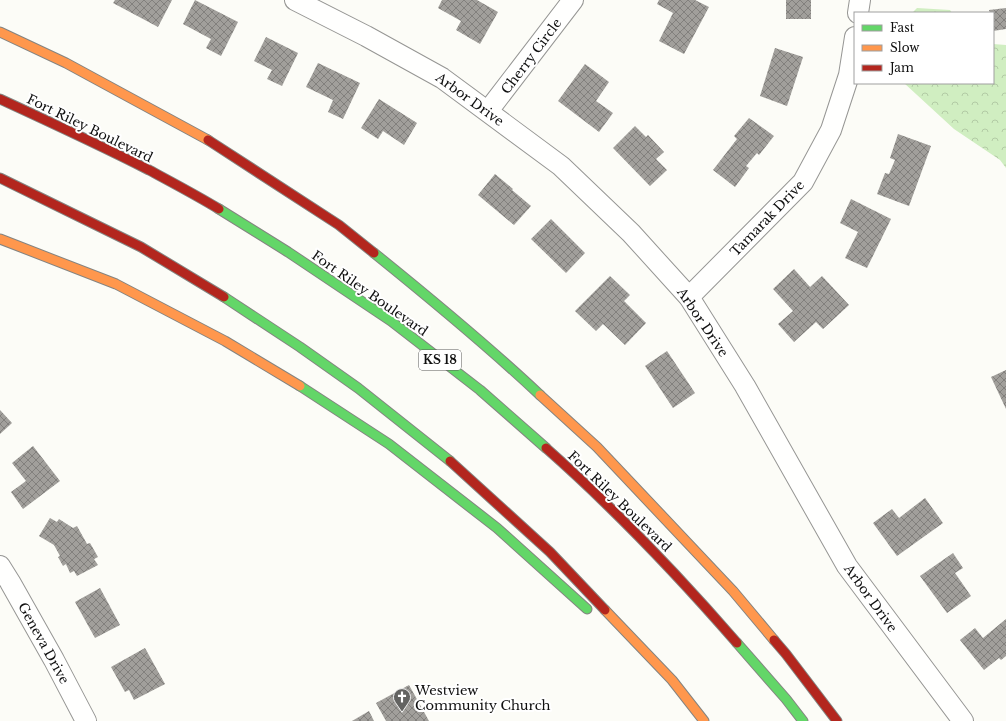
<svg xmlns="http://www.w3.org/2000/svg" width="1006" height="721" font-family="'Libre Baskerville',serif">
	<style>
		.forest { fill: url(#forest-crowns) }
		.building { fill: url(#building-cross-hatch) }
		.lines { fill: none; stroke-linecap: round; stroke-linejoin: round }
		.street-casing { stroke: #969694; stroke-width: 22 }
		.fast-casing { stroke: #848481; stroke-width: 11 }
		.slow-casing { stroke: #848481; stroke-width: 11 }
		.jam-casing { stroke: #848481; stroke-width: 11 }
		.street { stroke: #fffffe; stroke-width: 20 }
		.fast { stroke: #63d668; stroke-width: 9 }
		.slow { stroke: #ff974d; stroke-width: 9 }
		.jam { stroke: #b3261e; stroke-width: 9 }
		.labels { text-anchor: middle; stroke-width: 4; stroke-linejoin: round; paint-order: stroke }
		.shield { fill: #fff; stroke: #585858; stroke-width: 1 }
		.shield-label { font-size: 12px; font-weight: bold; fill: #101010 }
		.street-label { font-size: 13px; fill: #101010; stroke: #fff }
		.poi-label { font-size: 13px; fill: #101010; stroke: #fff; text-anchor: start }
	</style>
	<defs>
		<pattern id="forest-crowns" width="20" height="18" patternUnits="userSpaceOnUse"><rect width="20" height="18" fill="#d0eec1"/><path d="M2 6a3 3 0 1 1 6 0M12 15a3 3 0 1 1 6 0" fill="none" stroke="#b2cba5"/></pattern>
		<pattern id="building-cross-hatch" width="8" height="8" patternUnits="userSpaceOnUse"><rect width="8" height="8" fill="#a19f9b"/><path d="M0 0l8 8M0 8l8-8" fill="none" stroke="#82807d"/></pattern>
	</defs>
	<rect width="100%" height="100%" fill="#fcfcf7"/>
	<g class="forest">
		<path d="M917,8l33,2 2,3h-40z"/>
		<path d="M993,44l13,1v123l-6,-8 -46,-31 -50,-46h89z"/>
	</g>
	<g class="building">
		<path d="M115,0h57l-14,27 -45,-24z"/>
		<path d="M195,0l43,22 -17,34 -15,-8 5,-9 -28,-15z"/>
		<path d="M442,0h35l21,12 -18,32 -24,-14 5,-9 -23,-13z"/>
		<path d="M659,0h36l14,7 -25,47 -25,-13 14,-28 -16,-9z"/>
		<rect x="786" y="0" width="25" height="19"/>
		<path d="M1006,8v21l-13,2v-18h-3l-1,-3z"/>
		<path d="M266,37l32,16 -16,33 -15,-7 5,-9 -18,-9z"/>
		<path d="M775,48l28,9 -16,49 -27,-10z"/>
		<path d="M318,63l42,20 -17,36 -15,-7 5,-12 -27,-13z"/>
		<path d="M585,64l24,18 -13,19 17,12 -14,19 -41,-31z"/>
		<path d="M379,99l38,24 -13,22 -21,-14 -5,8 -17,-11z"/>
		<path d="M749,118l25,18 -15,19 -2,-2 -11,13 3,2 -14,19 -22,-17 24,-31 -3,-3z"/>
		<path d="M635,126l11,11 2,-2 16,17 -8,7 11,11 -17,16 -37,-38z"/>
		<path d="M898,134l33,12 -22,60 -32,-12 8,-21 4,1 6,-14 -5,-2z"/>
		<path d="M495,174l18,15 -1,1 19,16 -17,19 -36,-30z"/>
		<path d="M851,199l40,20 -24,49 -22,-10 13,-26 -18,-9z"/>
		<path d="M551,219l34,34 -19,20 -35,-34z"/>
		<path d="M794,269l16,18 12,-11 27,29 -26,24 -7,-7 -22,20 -16,-18 15,-13 -20,-22z"/>
		<path d="M610,276l20,19 -6,6 22,22 -21,22 -22,-21 -7,7 -21,-20z"/>
		<path d="M667,351l28,42 -22,15 -28,-42z"/>
		<path d="M1006,370v39l-15,-32z"/>
		<path d="M0,410l12,13 -12,11z"/>
		<path d="M33,446l27,35 -37,28 -12,-17 15,-11 -14,-18z"/>
		<path d="M925,498l18,25 -46,33 -24,-33 19,-14 7,9z"/>
		<path d="M50,518l7,4 2,-3 14,9 4,-2 10,18 3,-1 8,14 -4,2 4,6 -21,11 -3,-5 -4,2 -4,-9 -3,2 -5,-9 2,-1 -6,-11 -15,-9z"/>
		<path d="M953,553l10,15 -8,5 16,23 -24,17 -27,-37z"/>
		<path d="M100,588l20,37 -25,13 -20,-36z"/>
		<path d="M1006,619v37l-5,4 -2,-2 -15,12 -24,-30 15,-12 8,10z"/>
		<path d="M145,648l20,36 -31,16 -5,-10 -4,2 -14,-25z"/>
		<path d="M409,685l20,36h-43l-10,-18z"/>
		<path d="M369,711l5,10h-22z"/>
	</g>
	<g class="lines">
		<g class="street-casing">
			<g id="street">
				<path d="M295,0l71,36 76,42 119,88 70,67 58,64 56,89 102,180 116,155"/>
				<path d="M858,13l2,-13"/>
				<path d="M488,111l85,-111"/>
				<path d="M689,297l114,-115 28,-52 18,-55 6,-38"/>
				<path d="M0,566l10,16 44,78 32,61"/>
			</g>
		</g>
		<g class="fast-casing">
			<g id="fast">
				<path d="M219,209l69,43 103,69 89,69 66,58"/>
				<path d="M374,253c57,46 113,92 166,142"/>
				<path d="M224,297l76,50 58,41 92,73"/>
				<path d="M300,386l89,58 108,84 90,81"/>
				<path d="M737,643l49,56 17,22"/>
			</g>
		</g>
		<g class="slow-casing">
			<g id="slow">
				<path d="M0,32l66,31 142,77"/>
				<path d="M0,239l116,45 109,57 75,45"/>
				<path d="M540,395l57,52 136,144 41,49"/>
				<path d="M605,610l67,70 32,41"/>
			</g>
		</g>
		<g class="jam-casing">
			<g id="jam">
				<path d="M0,99c50,23 100,46 149,71 24,13 47,25 70,39"/>
				<path d="M208,140l131,85 35,28"/>
				<path d="M0,178l141,69 83,50"/>
				<path d="M546,448c68,60 131,126 191,195"/>
				<path d="M450,461l100,91 55,58"/>
				<path d="M774,640l12,14 51,67"/>
			</g>
		</g>
		<use href="#street" class="street"/>
		<use href="#fast" class="fast"/>
		<use href="#slow" class="slow"/>
		<use href="#jam" class="jam"/>
	</g>
	<defs>
		<g id="church-pin" transform="scale(0.9)"><path d="M0 17L-7.5 6A9.5 9.5 0 1 1 7.5 6Z" fill="#636361" stroke="#fff"/><path d="M-1.2-6h2.4v3.5h3.3v2.4h-3.3V6h-2.4V-.1h-3.3v-2.4h3.3Z" fill="#fff"/></g>
	</defs>
	<g fill-rule="evenodd">
		<use href="#church-pin" x="402" y="697"/>
	</g>
	<g class="labels">
		<rect class="shield" x="419" y="350" width="42" height="20" rx="3"/>
		<g class="shield-label">
			<text x="440" y="364">KS 18</text>
		</g>
		<g class="street-label">
			<text transform="translate(531 56) rotate(-53)" y="5">Cherry Circle</text>
			<text transform="translate(470 99) rotate(36)" y="5">Arbor Drive</text>
			<text transform="translate(90 128) rotate(26)" y="5">Fort Riley Boulevard</text>
			<text transform="translate(767 218) rotate(-46)" y="5">Tamarak Drive</text>
			<text transform="translate(370 293) rotate(35)" y="5">Fort Riley Boulevard</text>
			<text transform="translate(703 322) rotate(56)" y="5">Arbor Drive</text>
			<text transform="translate(620 501) rotate(44)" y="5">Fort Riley Boulevard</text>
			<text transform="translate(871 598) rotate(54)" y="5">Arbor Drive</text>
			<text transform="translate(44 643) rotate(61)" y="5">Geneva Drive</text>
		</g>
		<g class="poi-label">
			<text x="415" y="695">Westview<tspan x="415" dy="15">Community Church</tspan></text>
		</g>
	</g>
	<rect x="854" y="12" width="140" height="72" fill="#ffffff" stroke="#9f9f9f"/>
	<rect x="862" y="25" width="20" height="6" fill="#63d668" stroke="#9f9f9f"/>
	<text x="890" y="32" font-size="12" fill="#101010">Fast</text>
	<rect x="862" y="45" width="20" height="6" fill="#ff974d" stroke="#9f9f9f"/>
	<text x="890" y="52" font-size="12" fill="#101010">Slow</text>
	<rect x="862" y="65" width="20" height="6" fill="#b3261e" stroke="#9f9f9f"/>
	<text x="890" y="72" font-size="12" fill="#101010">Jam</text>
</svg>
